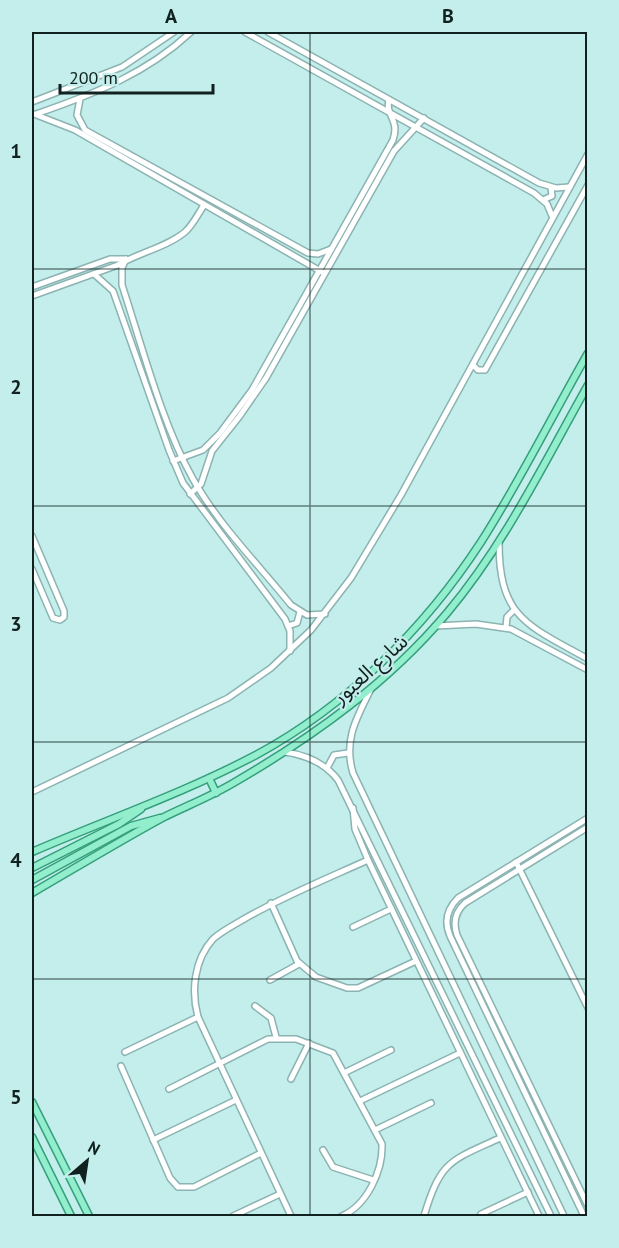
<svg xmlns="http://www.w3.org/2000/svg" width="619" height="1248" font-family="'PT Sans','Noto Sans Arabic',sans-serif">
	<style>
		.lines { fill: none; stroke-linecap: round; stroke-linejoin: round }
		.minor-casing { stroke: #8bb3b1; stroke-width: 8 }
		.major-casing { stroke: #359f7b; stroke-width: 9 }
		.minor { stroke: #fff; stroke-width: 5 }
		.major { stroke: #92eecd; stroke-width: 6 }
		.grid { fill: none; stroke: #112120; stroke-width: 1.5; stroke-opacity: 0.55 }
		.labels { text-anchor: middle; stroke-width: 4.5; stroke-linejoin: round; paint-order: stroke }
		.street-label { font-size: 21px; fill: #112120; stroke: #c4eeeb }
		.neatline { fill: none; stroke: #112120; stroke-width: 2 }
		.grid-label { font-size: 20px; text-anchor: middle; font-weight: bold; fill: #112120 }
	</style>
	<rect width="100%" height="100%" fill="#c4eeeb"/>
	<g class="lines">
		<g class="minor-casing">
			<g id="minor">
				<path d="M245,32l289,161 13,11 5,12"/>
				<path d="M268,32l271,151 17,5 13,-1"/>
				<path d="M80,99l-3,16 8,15 223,123 10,1 13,-5"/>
				<path d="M32,102l90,-35 52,-35"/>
				<path d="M34,114l41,16 247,142"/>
				<path d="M36,114c58,-20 110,-40 155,-82"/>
				<path d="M543,200l9,-4 -1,-9"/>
				<path d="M126,259l-4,9v17c20,61 40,139 71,194 25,45 65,85 98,126l16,10 18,-1"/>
				<path d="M94,274l19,17 56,159 14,33 102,136 5,12v20"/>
				<path d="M32,287l78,-28h16"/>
				<path d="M32,296l86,-31c20,-12 49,-18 67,-33 8,-7 13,-18 19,-27"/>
				<path d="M473,365l5,5h7l103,-185"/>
				<path d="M173,461l30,-11 17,-17 32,-43 141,-250c7,-21 -8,-24 -4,-40"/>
				<path d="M190,494l11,-10 11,-33 27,-34 27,-39 128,-227 30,-33"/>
				<path d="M32,536l32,75v6l-4,3 -7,-2 -21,-49"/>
				<path d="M499,542c0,76 28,83 89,117"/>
				<path d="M288,626l9,-3 3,-11"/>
				<path d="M435,626l41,-2 35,5 77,41"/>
				<path d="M506,627l1,-10 7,-7"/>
				<path d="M371,689c-14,28 -28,51 -18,84l211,443"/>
				<path d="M285,752c21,3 40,11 53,28l213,436"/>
				<path d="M327,768l7,-13 14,-2"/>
				<path d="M32,792l196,-94 43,-30 40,-38 40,-52 50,-83 187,-341"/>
				<path d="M353,808l2,21 13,31 171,356"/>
				<path d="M588,827l-123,76c-10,9 -12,20 -8,32l131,271"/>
				<path d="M516,862l72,146"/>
				<path d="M271,903l26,58 19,16 31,11h11l58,-27"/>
				<path d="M353,927l38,-18"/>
				<path d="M270,980l29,-16"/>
				<path d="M255,1006l16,12 5,19"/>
				<path d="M125,1052l73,-35"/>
				<path d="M121,1066l49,112 8,9h16l67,-34"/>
				<path d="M346,1072l45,-22"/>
				<path d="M291,1079l18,-36"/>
				<path d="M169,1089l99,-50h28l37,14 49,91c1,27 -15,61 -40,72"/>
				<path d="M360,1101l100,-48"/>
				<path d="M375,1130l56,-27"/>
				<path d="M153,1140l83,-40"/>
				<path d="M323,1150l10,17 40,13"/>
				<path d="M481,1214l47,-22"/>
				<path d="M233,1216l47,-22"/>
				<path d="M291,1216l-93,-199c-7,-26 -4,-57 15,-78 9,-8 21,-14 31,-20 40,-23 82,-40 124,-59"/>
				<path d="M424,1216c17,-56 26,-55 76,-78"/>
				<path d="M584,1216l-134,-280c-6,-14 -3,-27 8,-38l130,-80"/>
			</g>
		</g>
		<g class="major-casing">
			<g id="major">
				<path d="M209,778l7,15"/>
				<path d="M32,852c74,-32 152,-59 224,-97 91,-49 169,-127 225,-213 39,-61 71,-126 107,-189"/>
				<path d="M32,868l87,-44 22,-15"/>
				<path d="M32,880l99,-54 29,-8"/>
				<path d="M32,893c43,-25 86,-51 130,-75 24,-12 50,-22 73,-36 79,-46 153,-99 212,-169 58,-69 97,-150 141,-228"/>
				<path d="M32,1102l57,114"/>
				<path d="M32,1137l39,79"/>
			</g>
		</g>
		<use href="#minor" class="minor"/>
		<use href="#major" class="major"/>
	</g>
	<path class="grid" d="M310,32v1184M32,269h556M32,506h556M32,742h556M32,979h556"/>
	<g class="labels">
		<g class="street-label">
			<text transform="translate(370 669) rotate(-42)" y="7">شارع العبور</text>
		</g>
	</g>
	<rect width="619" height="1248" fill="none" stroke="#c4eeeb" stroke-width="66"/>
	<g transform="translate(87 1161) rotate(29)" stroke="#c4eeeb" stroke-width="4.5" paint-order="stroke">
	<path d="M0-4.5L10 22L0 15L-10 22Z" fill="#112120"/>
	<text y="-9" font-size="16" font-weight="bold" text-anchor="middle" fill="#112120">N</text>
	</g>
	<path d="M60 84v9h153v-9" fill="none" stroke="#112120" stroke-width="3"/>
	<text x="69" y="84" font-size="18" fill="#112120" stroke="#c4eeeb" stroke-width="4.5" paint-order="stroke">200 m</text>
	<rect x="33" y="33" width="553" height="1182" class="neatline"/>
	<g class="grid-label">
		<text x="171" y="23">A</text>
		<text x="448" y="23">B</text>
		<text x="16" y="158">1</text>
		<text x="16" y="394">2</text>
		<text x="16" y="631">3</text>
		<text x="16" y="867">4</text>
		<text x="16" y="1104">5</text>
	</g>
</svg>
